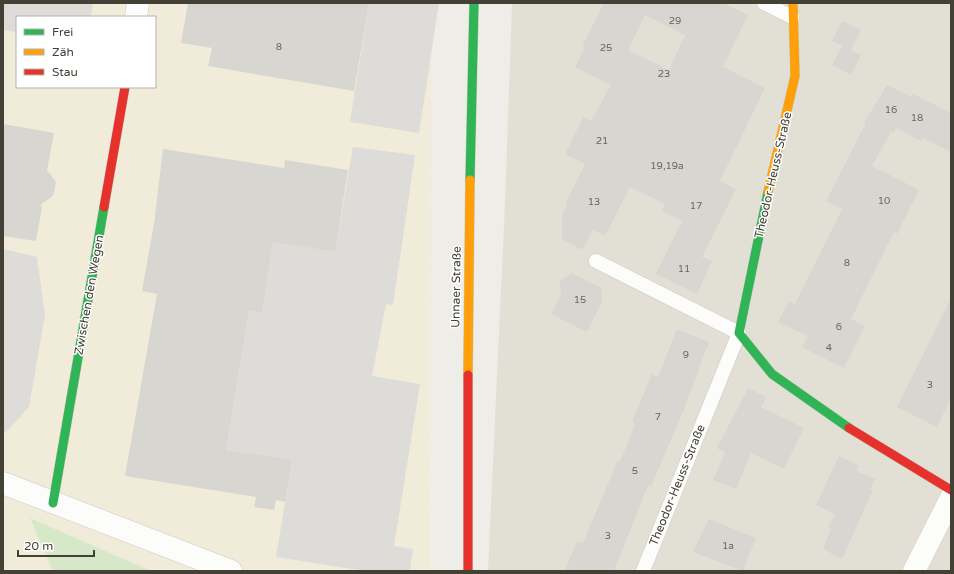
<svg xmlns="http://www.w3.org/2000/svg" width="954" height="574" font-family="'Varela Round',sans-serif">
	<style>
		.residential { fill: #e2e0d5 }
		.commercial { fill: #f1ebda; fill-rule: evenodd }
		.green { fill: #d6e8c8 }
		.parking { fill: #dddcd8 }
		.building { fill: #d7d6d0; fill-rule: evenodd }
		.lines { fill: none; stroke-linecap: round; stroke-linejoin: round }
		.lane-casing { stroke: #cccbc5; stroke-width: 15 }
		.street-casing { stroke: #cccbc5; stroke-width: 23 }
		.fast-casing { stroke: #cccbbf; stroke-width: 10 }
		.slow-casing { stroke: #cccbbf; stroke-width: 10 }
		.jam-casing { stroke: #cccbbf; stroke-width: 10 }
		.lane { stroke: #fcfcfb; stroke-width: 14 }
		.street { stroke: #fcfcfb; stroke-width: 22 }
		.fast { stroke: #30b455; stroke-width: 9 }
		.slow { stroke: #ff9f0a; stroke-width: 9 }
		.jam { stroke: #e5322d; stroke-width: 9 }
		.labels { text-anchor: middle; stroke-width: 3; stroke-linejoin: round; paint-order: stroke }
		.number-label { font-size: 10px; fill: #69665c }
		.street-label { font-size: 12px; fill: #434035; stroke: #fff }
	</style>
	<rect width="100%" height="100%" fill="#eeede7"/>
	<path class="residential" d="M512,3h439v568h-463l17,-367z"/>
	<path class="commercial" d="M3,3h428l-1,568h-279l-120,-53 22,53h-50zM17,17h138v70h-138z"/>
	<path class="green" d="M30,518l121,53h-98z"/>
	<g class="parking">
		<path d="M3,3h90l-2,14h-74v15l-14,-2z"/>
		<path d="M369,3h70l-20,130 -69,-11z"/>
		<path d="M353,147l62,8 -22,150 -7,-1 -14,72 48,8 -26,162 19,3 -3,22h-45l-89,-14 16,-96 -66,-11 23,-139 13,2 11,-71 62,10z"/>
		<path d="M3,249l34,8 8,58 -16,92 -24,26h-2z"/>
	</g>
	<g class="building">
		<path d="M188,3h181l-15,88 -146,-25 4,-18 -31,-5z"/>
		<path d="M604,3h119l25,12 -25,52 42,21 -45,93 16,8 -34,68 10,4 -15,33 -41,-20 26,-53 -20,-10 3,-7 -35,-17 -25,49 -12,-6 -11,20 -20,-11v-24l5,-10 -1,-3 19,-38 -20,-10 18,-37 8,4 20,-36 -36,-18 9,-17 -1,-5zM645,15l40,20 -16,35 -41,-20z"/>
		<path d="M842,21l19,9 -10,20 10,5 -10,20 -19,-10 10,-19 -10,-5z"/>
		<path d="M887,85l25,12 1,-3 38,19v39l-28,-14 -2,3 -25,-13 -2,5 -3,-1 -19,34 47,24 -22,44 -3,-2 -43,87 14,7 -21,42 -42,-21 6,-11 -30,-14 11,-21 6,3 47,-95 -16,-8 40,-78h-2z"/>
		<path d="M3,124l51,9 -7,37 9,12 -3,14 -13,9 2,2 -6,34 -33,-5z"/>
		<path d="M163,149l121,19 1,-8 63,10 -13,82 -62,-10 -11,71 -13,-2 -23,139 66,10 -7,42 -9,-2 -2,10 -20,-3 2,-10 -131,-21 32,-182 -15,-3 12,-67z"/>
		<path d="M572,273l29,15 1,14 -15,30 -36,-18 10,-18 -1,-15z"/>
		<path d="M951,298v100l-14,29 -40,-20z"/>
		<path d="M677,329l32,13 -25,67 -33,77 -3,-1 -34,86h-49l12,-30 6,2 35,-83 2,2 15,-38 -3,-2 20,-48 6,3z"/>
		<path d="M748,388l18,9 -5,10 43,21 -20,41 -33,-16 -15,36 -23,-9 12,-27 -8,-5z"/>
		<path d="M839,456l20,10 -3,5 19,8 -5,10 3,1 -31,69 -19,-10 8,-20 -3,-1 7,-14 -19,-9z"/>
		<path d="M709,519l47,19 -13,33 -50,-19z"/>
	</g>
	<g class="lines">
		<g class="lane-casing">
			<g id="lane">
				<path d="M764,3l28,14"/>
				<path d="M596,261l143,72 -96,238"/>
			</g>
		</g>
		<g class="street-casing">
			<g id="street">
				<path d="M136,17l2,-14"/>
				<path d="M3,483l228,88"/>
				<path d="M914,571l37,-73"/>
			</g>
		</g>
		<g class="fast-casing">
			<g id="fast">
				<path d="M470,180l4,-177"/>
				<path d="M768,192l-29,141 33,41 77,54"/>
				<path d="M53,503l51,-296"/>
			</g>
		</g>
		<g class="slow-casing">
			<g id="slow">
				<path d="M768,192l27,-116 -2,-73"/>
				<path d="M468,375l2,-195"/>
			</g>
		</g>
		<g class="jam-casing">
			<g id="jam">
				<path d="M104,207l21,-120"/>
				<path d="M468,375v196"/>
				<path d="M849,428l102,62"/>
			</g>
		</g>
		<use href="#lane" class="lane"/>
		<use href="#street" class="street"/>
		<use href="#fast" class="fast"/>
		<use href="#slow" class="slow"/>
		<use href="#jam" class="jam"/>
	</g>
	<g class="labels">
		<g class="number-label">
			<text x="675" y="24">29</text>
			<text x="279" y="50">8</text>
			<text x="606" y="51">25</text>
			<text x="664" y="77">23</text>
			<text x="891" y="113">16</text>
			<text x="917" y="121">18</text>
			<text x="602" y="144">21</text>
			<text x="667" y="169">19,19a</text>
			<text x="884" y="204">10</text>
			<text x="594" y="205">13</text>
			<text x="696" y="209">17</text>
			<text x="847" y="266">8</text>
			<text x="684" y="272">11</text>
			<text x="580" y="303">15</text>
			<text x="839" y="330">6</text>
			<text x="829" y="351">4</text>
			<text x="686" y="358">9</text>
			<text x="930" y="388">3</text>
			<text x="658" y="420">7</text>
			<text x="635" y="474">5</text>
			<text x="608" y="539">3</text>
			<text x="728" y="549">1a</text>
		</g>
		<g class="street-label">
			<text transform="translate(773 175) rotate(-77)" y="4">Theodor-Heuss-Straße</text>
			<text transform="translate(456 287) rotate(-89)" y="4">Unnaer Straße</text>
			<text transform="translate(89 295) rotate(-80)" y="4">Zwischen den Wegen</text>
			<text transform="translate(677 485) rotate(-68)" y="4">Theodor-Heuss-Straße</text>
		</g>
	</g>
	<rect width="954" height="574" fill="none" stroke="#434035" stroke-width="8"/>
	<rect x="16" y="16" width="140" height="72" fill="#ffffff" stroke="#b4b3ae"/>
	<rect x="24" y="29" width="20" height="6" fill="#30b455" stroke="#b4b3ae"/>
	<text x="52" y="36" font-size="12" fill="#434035">Frei</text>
	<rect x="24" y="49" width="20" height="6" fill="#ff9f0a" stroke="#b4b3ae"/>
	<text x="52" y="56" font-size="12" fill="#434035">Zäh</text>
	<rect x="24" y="69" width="20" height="6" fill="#e5322d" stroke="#b4b3ae"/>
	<text x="52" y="76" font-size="12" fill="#434035">Stau</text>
	<path d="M18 550v6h76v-6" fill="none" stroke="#434035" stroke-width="2"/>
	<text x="24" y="550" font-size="12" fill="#434035" stroke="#ffffff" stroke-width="3" paint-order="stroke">20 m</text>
</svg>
